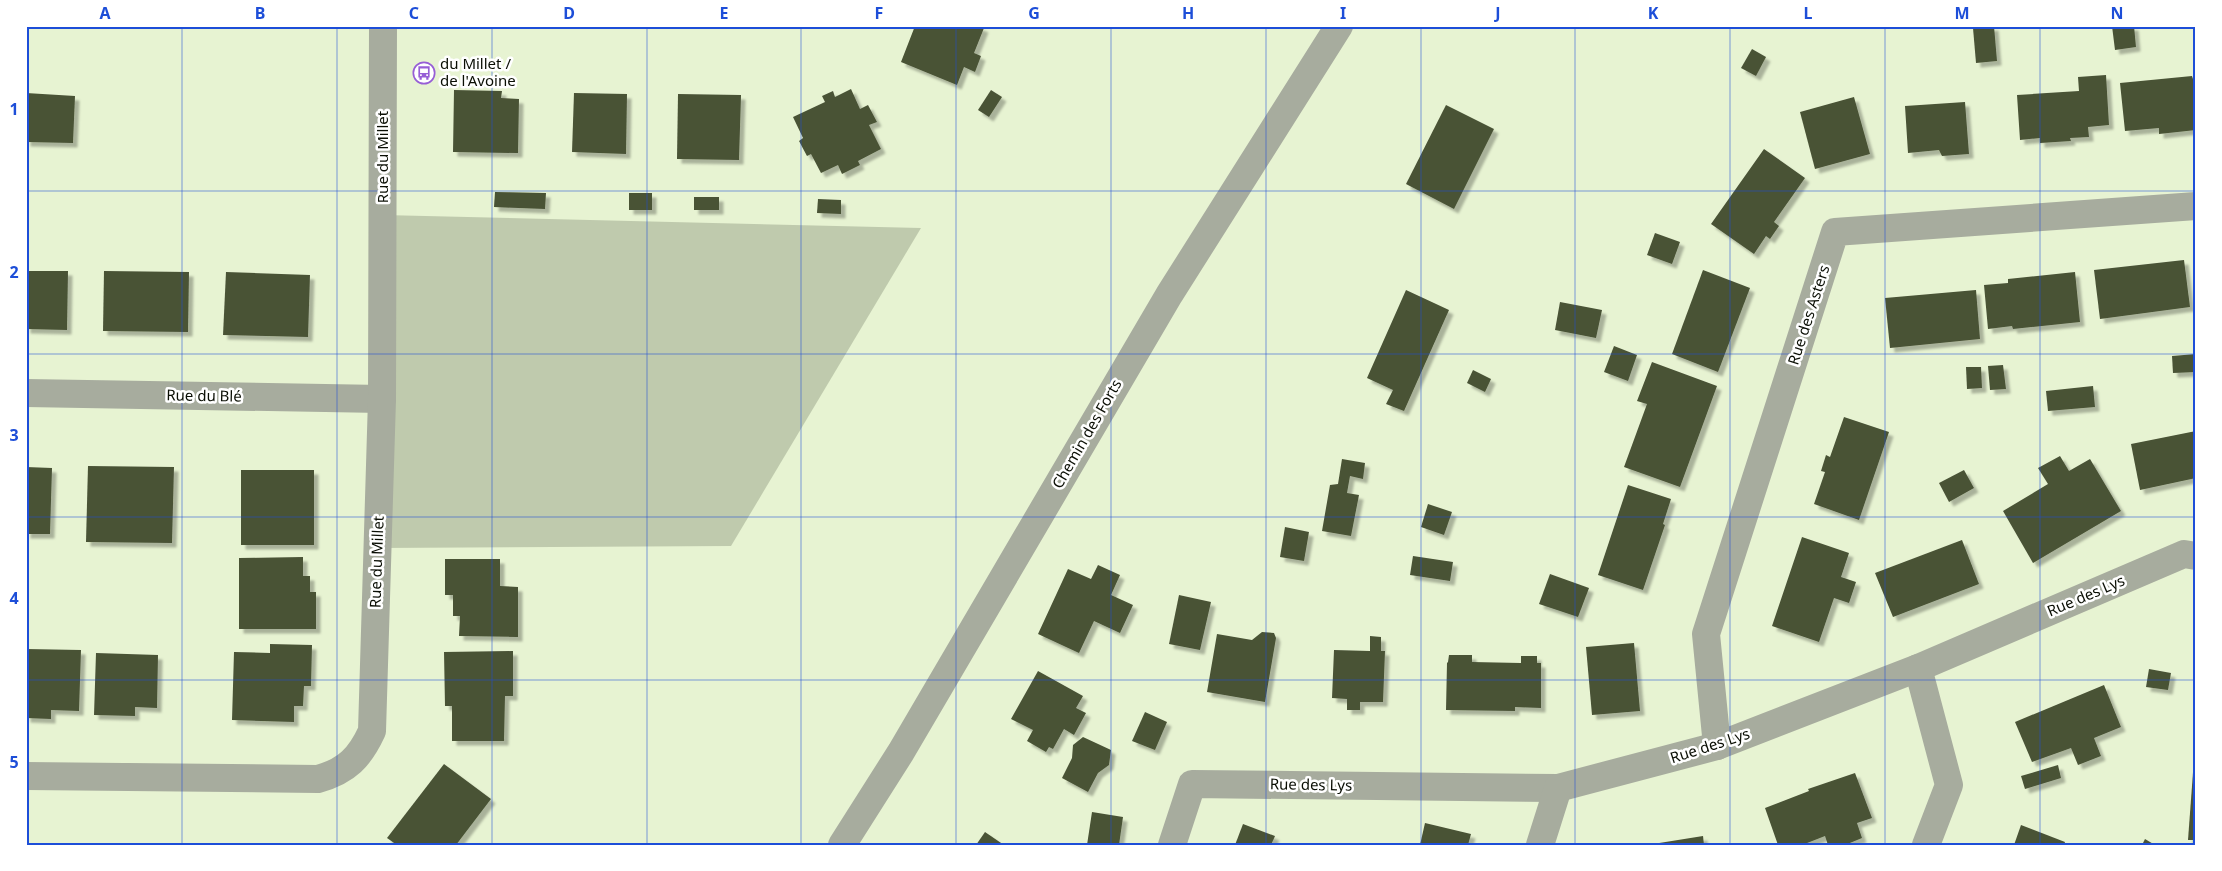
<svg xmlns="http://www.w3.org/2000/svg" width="2222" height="871" font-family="'Noto Sans',sans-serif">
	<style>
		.green { fill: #bfcaad }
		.building { fill: #495236; filter: url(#shadow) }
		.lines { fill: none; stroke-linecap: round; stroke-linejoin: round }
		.minor { stroke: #a7ac9e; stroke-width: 28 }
		.grid { fill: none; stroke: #1d4ed8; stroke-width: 1; stroke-opacity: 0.55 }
		.labels { text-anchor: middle; stroke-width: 5; stroke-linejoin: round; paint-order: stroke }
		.poi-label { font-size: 15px; fill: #0a0e04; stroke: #fff; text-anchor: start }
		.street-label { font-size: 15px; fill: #0a0e04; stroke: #fff }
		.neatline { fill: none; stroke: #1d4ed8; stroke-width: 2 }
		.grid-label { font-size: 16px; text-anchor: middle; font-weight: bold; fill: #1d4ed8 }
	</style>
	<defs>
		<filter id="shadow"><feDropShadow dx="4.5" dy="4.5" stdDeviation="1" flood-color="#0004"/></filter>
	</defs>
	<rect width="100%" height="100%" fill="#e7f3d2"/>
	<path class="green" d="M383,215l538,13 -190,318 -353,2z"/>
	<g class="building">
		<path d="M915,26h64l5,2 -10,25 7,3 -6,16 -11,-5 -7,18 -56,-23z"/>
		<path d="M1994,26l3,35 -21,2 -3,-35z"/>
		<path d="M2112,26h22l2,21 -21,3z"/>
		<path d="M1752,49l14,8 -10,19 -15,-8z"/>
		<path d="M2106,75l3,50 -21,2 1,10 -19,1 1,3 -31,2v-5l-20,2 -3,-45 62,-4 -1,-14z"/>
		<path d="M2192,76l1,3 3,-1v52l-37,4v-6l-34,3 -5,-48z"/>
		<path d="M851,89l9,20 8,-4 9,17 -8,3 12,24 -23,12 2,4 -18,9 -4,-9 -17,8 -10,-19 -4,2 -8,-15 4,-3 -10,-21 32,-15 -3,-6 11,-5 2,6z"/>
		<path d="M454,90l48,1 -1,7 18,1 -1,54 -65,-1z"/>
		<path d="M991,90l11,7 -13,20 -11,-7z"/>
		<path d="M26,93l49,3 -2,47 -47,-1z"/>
		<path d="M574,93l53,1 -1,60 -54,-2z"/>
		<path d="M678,94l63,1 -2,65 -62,-1z"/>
		<path d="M1854,97l16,57 -55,15 -15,-57z"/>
		<path d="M1965,102l4,52 -27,2 -3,-6 -31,3 -3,-47z"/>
		<path d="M1446,105l48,24 -40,80 -48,-25z"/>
		<path d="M1764,149l41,29 -31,44 5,4 -9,13 -4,-3 -12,18 -43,-30z"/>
		<path d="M495,192l51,1 -1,16 -51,-2z"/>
		<rect x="629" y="193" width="23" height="17"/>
		<rect x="694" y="197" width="25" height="13"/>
		<path d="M818,199l23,1v14l-24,-1z"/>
		<path d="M1655,233l25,9 -8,22 -25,-9z"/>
		<path d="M2184,260l6,47 -90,12 -6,-49z"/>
		<path d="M1703,270l47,18 -32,84 -46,-18z"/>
		<path d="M26,271h42l-1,59 -41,-1z"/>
		<path d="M104,271l85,1 -1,60 -85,-1z"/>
		<path d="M226,272l84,3 -2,62 -85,-2z"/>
		<path d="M2075,272l5,50 -67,7 -1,-3 -24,3 -4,-44 24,-2v-4z"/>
		<path d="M1406,290l43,20 -45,101 -18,-7 7,-14 -26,-12z"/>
		<path d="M1976,290l4,49 -90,9 -5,-50z"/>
		<path d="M1560,302l42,8 -6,28 -41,-8z"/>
		<path d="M1614,346l23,9 -9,26 -24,-9z"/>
		<path d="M2196,354v18l-23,1 -1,-17z"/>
		<path d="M1652,362l65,24 -37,101 -56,-20 23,-63 -10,-3z"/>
		<path d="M2003,365l3,24 -16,1 -2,-24z"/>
		<path d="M1966,367h15l1,21 -15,1z"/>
		<path d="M1473,370l18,9 -6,13 -18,-9z"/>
		<path d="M2093,386l2,21 -47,4 -2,-20z"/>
		<path d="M1844,417l45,15 -30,88 -45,-16 11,-32 -4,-1 5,-16 4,2z"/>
		<path d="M2196,431v47l-56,12 -9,-46z"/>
		<path d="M2060,456l9,15 21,-12 31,52 -88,52 -30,-52 45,-27 -10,-16z"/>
		<path d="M1342,459l23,4 -2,16 -13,-3 -3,17 12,2 -8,41 -29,-5 8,-46 8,-1z"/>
		<path d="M88,466l86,1 -2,76 -86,-1z"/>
		<path d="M26,467l26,1 -2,66h-24z"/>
		<rect x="241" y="470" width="73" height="75"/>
		<path d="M1964,470l10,18 -25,14 -10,-19z"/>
		<path d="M1628,485l43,14 -8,25 2,1 -22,65 -45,-15z"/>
		<path d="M1428,504l24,8 -8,23 -23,-8z"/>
		<path d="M1285,527l24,5 -5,29 -24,-4z"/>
		<path d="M1802,537l47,16 -8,24 15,5 -7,21 -15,-5 -15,44 -47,-16z"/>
		<path d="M1962,540l17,44 -86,33 -18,-44z"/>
		<path d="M1413,556l40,6 -3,19 -40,-6z"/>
		<path d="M303,557v19h7v16h6v37h-77v-71z"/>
		<path d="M445,559h55v27l18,1v50l-59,-1 1,-20h-7v-21h-8z"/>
		<path d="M1098,565l22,10 -9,20 22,10 -13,28 -26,-12 -15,32 -41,-19 30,-65 23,10z"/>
		<path d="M1550,574l39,14 -11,29 -39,-13z"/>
		<path d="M1179,595l32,7 -11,48 -31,-6z"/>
		<path d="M1262,632l12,1 2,5 -11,64 -58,-10 10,-58 35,6z"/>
		<path d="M1370,636l11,1v14h4l-2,51h-23v8h-13v-11l-15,-1 2,-48 36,1z"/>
		<path d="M1634,643l6,68 -48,4 -6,-68z"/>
		<path d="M270,644l42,1 -1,41h-7l-1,20h-9v16l-62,-2 2,-68 36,1z"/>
		<path d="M26,649l55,1 -2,61 -28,-1v9l-25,-1z"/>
		<path d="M513,651v45h-8l-1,45h-52v-35h-7l-1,-54z"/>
		<path d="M96,653l62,2 -1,53 -22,-1v9l-41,-1z"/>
		<path d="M1449,655h23v7l49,1v-7h16v7h4v45l-26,-1v4l-69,-1 1,-47 1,-1z"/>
		<path d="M2149,669l22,4 -3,17 -22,-3z"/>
		<path d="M1038,671l45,25 -7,12 10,5 -12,22 -10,-6 -11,20 -4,-2 -3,5 -19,-11 6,-11 -22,-11z"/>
		<path d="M2104,685l17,42 -27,11 7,18 -23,9 -7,-17 -39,14 -17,-40z"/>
		<path d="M1145,712l22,10 -12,28 -23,-9z"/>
		<path d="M1083,737l28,13 -2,15 -11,8 -10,19 -26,-14 10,-20 1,-13z"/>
		<path d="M2194,759h2v81h-8z"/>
		<path d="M444,764l47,35 -35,46h-59l-10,-7z"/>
		<path d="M2058,765l3,13 -36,11 -4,-13z"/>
		<path d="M1855,773l17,45 -15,5 5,15 -17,7h-17l-3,-9 -23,9h-24l-13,-37 44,-17 -1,-2z"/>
		<path d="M1092,812l31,5 -4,28h-32z"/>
		<path d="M1425,823l46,11 -3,11h-48z"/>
		<path d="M1243,824l32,12 -4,9h-36z"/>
		<path d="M2021,825l44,17 -1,3h-50z"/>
		<path d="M985,832l19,13h-28z"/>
		<path d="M1703,836l1,9h-50l-1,-1z"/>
		<path d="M2145,839l10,6h-13z"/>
	</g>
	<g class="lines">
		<g class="minor">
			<path d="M26,393l356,6"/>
			<path d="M1918,668l31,117 -23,60"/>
			<path d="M1717,746l-11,-112 129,-402 361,-26"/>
			<path d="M26,776l292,3c29,-8 42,-22 54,-48l10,-332 1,-373"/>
			<path d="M842,845l59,-93 268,-457 170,-269"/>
			<path d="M1172,845l20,-61 366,4 159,-42 201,-78 266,-114 12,2"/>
			<path d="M1540,845l18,-57"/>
		</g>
	</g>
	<path class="grid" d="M182,26v819M337,26v819M492,26v819M647,26v819M801,26v819M956,26v819M1111,26v819M1266,26v819M1421,26v819M1575,26v819M1730,26v819M1885,26v819M2040,26v819M26,191h2170M26,354h2170M26,517h2170M26,680h2170"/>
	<defs>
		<g id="bus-ring" transform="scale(1.125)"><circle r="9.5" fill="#fff" stroke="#975ed6" stroke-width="1.5"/><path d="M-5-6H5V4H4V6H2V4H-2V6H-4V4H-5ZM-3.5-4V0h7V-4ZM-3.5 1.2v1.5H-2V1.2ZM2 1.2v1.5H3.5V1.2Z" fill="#975ed6"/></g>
	</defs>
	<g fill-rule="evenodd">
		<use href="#bus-ring" x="424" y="73"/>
	</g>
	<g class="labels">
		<g class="poi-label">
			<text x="440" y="69">du Millet /<tspan x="440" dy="17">de l'Avoine</tspan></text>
		</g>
		<g class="street-label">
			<text transform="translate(383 157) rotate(-90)" y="5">Rue du Millet</text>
			<text transform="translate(1809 315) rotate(-72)" y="5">Rue des Asters</text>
			<text transform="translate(204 396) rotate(1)" y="5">Rue du Blé</text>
			<text transform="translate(1087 434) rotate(-60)" y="5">Chemin des Forts</text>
			<text transform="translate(377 562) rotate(-88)" y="5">Rue du Millet</text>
			<text transform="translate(2086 596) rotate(-23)" y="5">Rue des Lys</text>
			<text transform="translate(1710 746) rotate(-18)" y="5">Rue des Lys</text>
			<text transform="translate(1311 785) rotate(1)" y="5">Rue des Lys</text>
		</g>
	</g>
	<rect width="2222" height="871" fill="none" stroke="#ffffff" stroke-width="55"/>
	<rect x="28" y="28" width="2166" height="816" class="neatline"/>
	<g class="grid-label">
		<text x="105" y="19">A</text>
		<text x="260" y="19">B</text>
		<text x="414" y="19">C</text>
		<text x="569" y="19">D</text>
		<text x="724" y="19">E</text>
		<text x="879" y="19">F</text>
		<text x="1034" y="19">G</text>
		<text x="1188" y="19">H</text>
		<text x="1343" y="19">I</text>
		<text x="1498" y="19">J</text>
		<text x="1653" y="19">K</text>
		<text x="1808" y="19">L</text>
		<text x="1962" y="19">M</text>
		<text x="2117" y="19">N</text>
		<text x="14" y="115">1</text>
		<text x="14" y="278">2</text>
		<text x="14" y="441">3</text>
		<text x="14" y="604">4</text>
		<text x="14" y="768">5</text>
	</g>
</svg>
